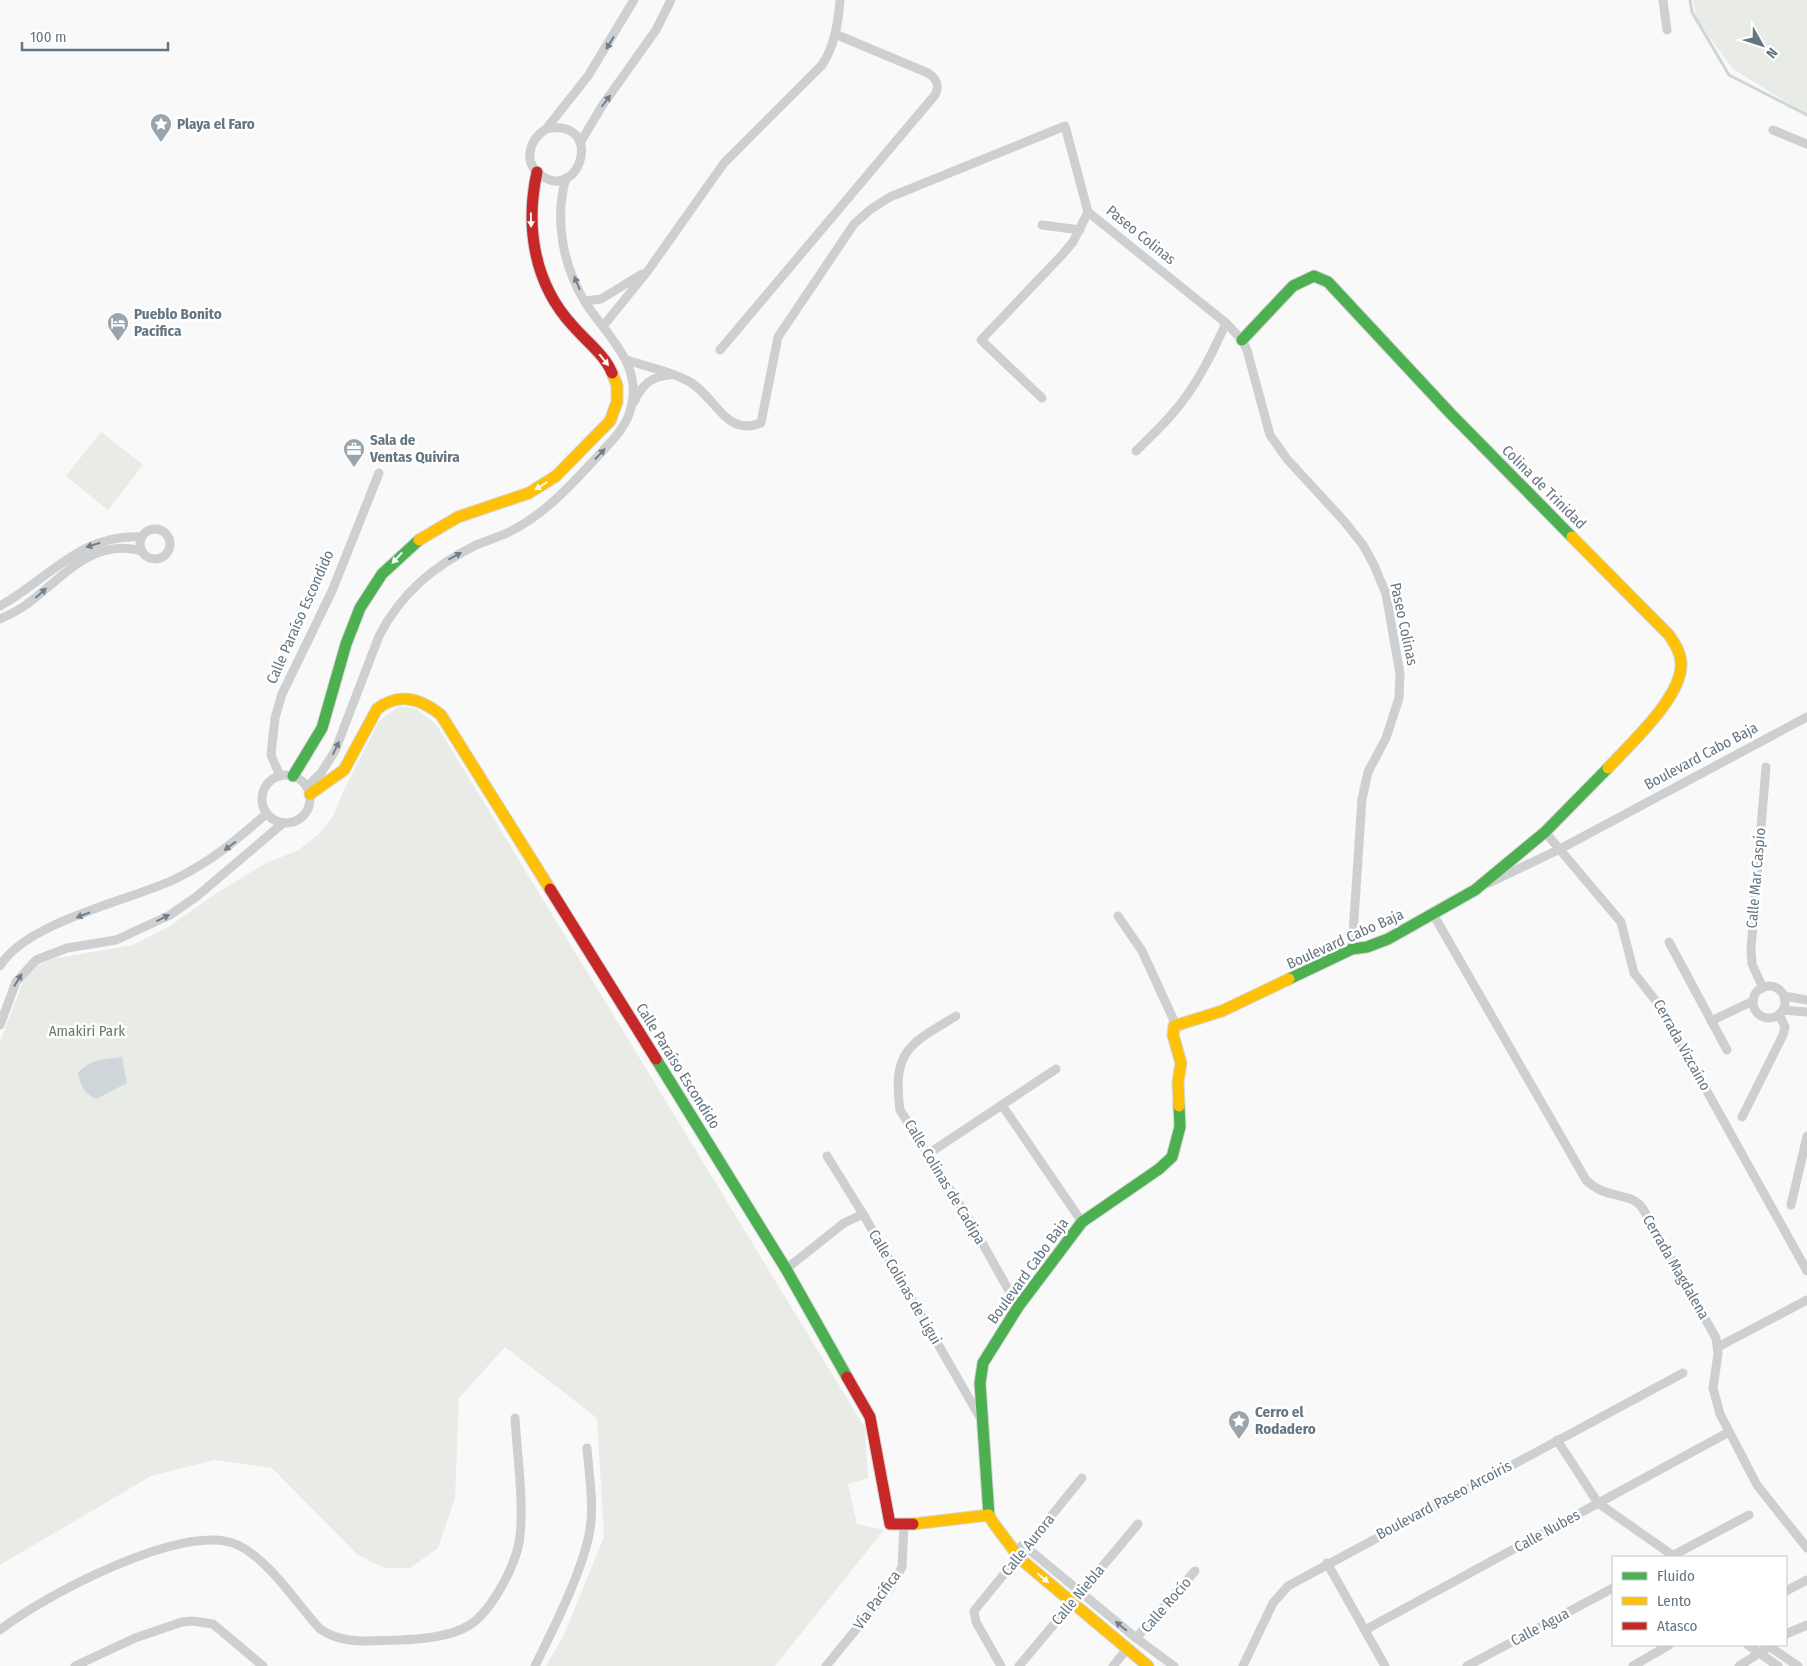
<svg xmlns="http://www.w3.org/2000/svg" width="1807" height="1666" font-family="'Fira Sans Condensed',sans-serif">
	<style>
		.green { fill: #e8ebe6 }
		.water { fill: #ced6d9 }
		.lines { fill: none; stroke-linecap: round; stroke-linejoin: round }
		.stream { stroke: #ced6d9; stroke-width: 3 }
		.fast-casing { stroke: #d5d6d7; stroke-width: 13 }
		.slow-casing { stroke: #d5d6d7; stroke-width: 13 }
		.jam-casing { stroke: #d5d6d7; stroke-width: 13 }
		.street { stroke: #cecfd0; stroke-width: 9 }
		.fast { stroke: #4caf50; stroke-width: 11 }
		.slow { stroke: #ffc107; stroke-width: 11 }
		.jam { stroke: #c62828; stroke-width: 11 }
		.oneway { fill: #707f8b }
		.oneway2 { fill: #f6fbf6 }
		.labels { text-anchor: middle; stroke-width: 5; stroke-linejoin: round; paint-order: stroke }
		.poi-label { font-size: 15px; font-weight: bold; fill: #657683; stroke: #fff; text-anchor: start }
		.street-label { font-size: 15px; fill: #657683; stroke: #fff }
		.park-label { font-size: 15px; fill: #687a64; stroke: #fff }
	</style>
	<rect width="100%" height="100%" fill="#f9f9f9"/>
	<g class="green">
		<path d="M1693,0h114v115l-74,-46 -36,-49z"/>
		<path d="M101,432l42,33 -35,45 -42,-34z"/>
		<path d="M399,706l17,3 20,15 429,704 3,50 -20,6 9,40 27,6 -109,136h-229l18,-31 40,-98 -7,-119 -92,-71 -46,51 -4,100 -17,50 -28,20h-26l-26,-13 -86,-87 -58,-8 -63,16 -151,89v-524l25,-64 13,-12 14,-6 81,-14 37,-19 42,-30 56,-34 29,-11 23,-18 13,-17 10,-24 36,-71z"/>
	</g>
	<path class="water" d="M122,1057l5,26 -31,16c-12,-6 -15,-13 -18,-26 12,-14 26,-14 44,-16z"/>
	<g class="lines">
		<path class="stream" d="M1690,0l2,12 37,63 78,40"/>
		<g class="fast-casing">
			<g id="fast">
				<path d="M1242,340l51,-54 21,-10 14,6 123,132 121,123"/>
				<path d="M293,776l29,-48 24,-84 14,-36 22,-34 37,-34"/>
				<path d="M1289,979l63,-30 15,-2 21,-8 87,-49 70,-58 63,-64"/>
				<path d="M656,1059l130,210 61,108"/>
				<path d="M989,1516l-9,-133 3,-20 35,-56 64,-85 77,-53 13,-12 8,-30 -1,-21"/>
			</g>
		</g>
		<g class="slow-casing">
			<g id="slow">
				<path d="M1572,537l97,98c6,9 12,18 12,29 1,33 -51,80 -73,104"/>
				<path d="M419,540l39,-23 71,-24 27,-17 54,-55 7,-19v-17l-5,-12"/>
				<path d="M310,794l34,-24 33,-61c22,-17 43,-11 64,6l109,174"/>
				<path d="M1179,1106l-1,-24 3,-19 -8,-28 1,-9 48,-15 67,-32"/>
				<path d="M989,1516c9,15 20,26 29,41l130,109"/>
				<path d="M913,1524l76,-9"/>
			</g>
		</g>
		<g class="jam-casing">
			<g id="jam">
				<path d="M537,172c-12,55 -3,112 36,154 13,15 32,29 39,47"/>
				<path d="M550,889l106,170"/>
				<path d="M847,1377l23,40 20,107h23"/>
			</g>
		</g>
		<g class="street">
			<path d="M1663,0l4,30"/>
			<path d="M546,129c59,-12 35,73 -4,47 -20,-13 -13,-36 4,-47l42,-53 46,-76"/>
			<path d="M1773,130l34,14"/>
			<path d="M580,143l22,-37 54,-76 15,-30"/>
			<path d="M1042,225l38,5"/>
			<path d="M585,301l16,-2 41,-25"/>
			<path d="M604,325l43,-53 77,-109 98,-98c13,-20 16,-42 18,-65"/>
			<path d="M720,350l215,-255c5,-10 2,-16 -7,-22l-93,-39"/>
			<path d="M627,360c20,7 44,11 63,22 26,15 35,55 71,41l17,-86 76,-113 17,-15 19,-12 175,-71 23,86 138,111 16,17 5,10 23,85 17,24 57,62 19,24 11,20 12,29 14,80 -1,24 -13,40 -18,34 -6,27 -10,150"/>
			<path d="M1042,398l-61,-58 81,-85 11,-13 15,-30"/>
			<path d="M634,402c7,-16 17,-26 35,-27"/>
			<path d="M1136,451c12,-12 26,-25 37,-38 23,-26 39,-59 53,-90"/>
			<circle cx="155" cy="544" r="15"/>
			<path d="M0,606c49,-27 79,-72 141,-69"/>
			<path d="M0,619c9,-4 19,-9 27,-15 35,-25 64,-67 115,-53"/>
			<circle cx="286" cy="799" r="24"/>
			<path d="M280,776l-9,-21 4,-37 7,-24 50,-103 47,-118"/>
			<path d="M307,787l14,-14 14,-22 44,-115c22,-43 55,-70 97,-91 12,-5 24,-8 35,-14 34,-17 60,-46 86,-74 13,-14 29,-29 34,-49 12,-44 -25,-73 -46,-106 -22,-36 -31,-83 -19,-124"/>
			<path d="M1545,832l76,90 13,51 25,32 148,266"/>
			<path d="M1489,883l71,-34 247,-132"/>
			<path d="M1433,914l153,266c21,21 44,10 57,29l73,129 2,16 -5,34 7,26 37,71 50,63"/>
			<path d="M1118,916l24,35 34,74"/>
			<path d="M1669,942l58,108"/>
			<path d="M0,966c27,-44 125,-64 173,-86 36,-17 64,-40 93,-66"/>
			<circle cx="1769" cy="1002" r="16"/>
			<path d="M1763,988l-11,-24 -1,-15 15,-182"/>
			<path d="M1784,996l23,4"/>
			<path d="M1783,1010l24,2"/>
			<path d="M956,1016c-46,28 -64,34 -56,94l70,111 48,86"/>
			<path d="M1711,1021l42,-20"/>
			<path d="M0,1025l16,-43 20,-22 31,-12 49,-8 54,-25 26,-18 86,-73"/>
			<path d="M1002,1105l80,117"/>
			<path d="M1742,1117l41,-82 2,-8 -6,-13"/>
			<path d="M928,1154l128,-85"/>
			<path d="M827,1156l36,58 118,205"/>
			<path d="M1791,1205l16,-69"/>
			<path d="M786,1269l58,-46 19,-9"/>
			<path d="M1718,1347l89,-47"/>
			<path d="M1557,1440l41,63 77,54"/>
			<path d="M1021,1546l5,1 110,91 38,28"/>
			<path d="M1670,1557l79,-42"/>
			<path d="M1327,1563l58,103"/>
			<path d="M1786,1591l21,-11"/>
			<path d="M0,1630c43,-34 186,-110 238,-85 31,15 59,59 82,84 25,17 52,11 81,11 21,-1 48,-3 67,-14 22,-12 46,-58 51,-83 6,-36 -2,-88 -4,-125"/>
			<path d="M1365,1630l364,-198"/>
			<path d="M1786,1634l21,-9"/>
			<path d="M1136,1638l59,-67"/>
			<path d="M1748,1645l30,21"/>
			<path d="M1767,1645l31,21"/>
			<path d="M75,1666l60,-28 47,-16 10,-1 21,3 50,42"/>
			<path d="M535,1666c18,-36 46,-92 54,-131 6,-28 0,-59 -2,-87"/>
			<path d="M826,1666l64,-78 12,-21 2,-42"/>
			<path d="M1001,1666l-25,-44 -2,-11 108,-133"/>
			<path d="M1019,1666l119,-142"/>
			<path d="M1113,1666l14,-17"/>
			<path d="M1243,1666l30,-63 15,-17 395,-213"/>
			<path d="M1467,1666l146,-78"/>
			<path d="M1633,1666l36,-21"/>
			<path d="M1739,1666l33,-21"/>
		</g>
		<use href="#fast" class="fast"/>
		<use href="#slow" class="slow"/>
		<use href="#jam" class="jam"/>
	</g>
	<defs><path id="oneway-solid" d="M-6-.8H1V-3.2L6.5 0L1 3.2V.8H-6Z" transform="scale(1.25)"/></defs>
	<g class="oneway">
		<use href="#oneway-solid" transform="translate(610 43) rotate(121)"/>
		<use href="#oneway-solid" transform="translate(606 101) rotate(-53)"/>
		<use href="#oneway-solid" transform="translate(577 283) rotate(-112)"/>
		<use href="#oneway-solid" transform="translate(600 454) rotate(-47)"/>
		<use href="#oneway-solid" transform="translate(93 545) rotate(162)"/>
		<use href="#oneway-solid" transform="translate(455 556) rotate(-29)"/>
		<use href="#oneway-solid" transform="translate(41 593) rotate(-42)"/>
		<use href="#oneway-solid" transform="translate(336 748) rotate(-64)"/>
		<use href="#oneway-solid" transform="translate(230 846) rotate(143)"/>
		<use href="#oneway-solid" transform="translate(83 915) rotate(159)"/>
		<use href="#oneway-solid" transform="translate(163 918) rotate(-27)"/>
		<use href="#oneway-solid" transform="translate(18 980) rotate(-58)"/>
		<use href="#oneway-solid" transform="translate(1121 1626) rotate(-140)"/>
	</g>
	<g class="oneway2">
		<use href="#oneway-solid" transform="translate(531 220) rotate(89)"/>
		<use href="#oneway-solid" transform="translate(604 360) rotate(51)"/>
		<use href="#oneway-solid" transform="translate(541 486) rotate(148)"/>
		<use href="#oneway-solid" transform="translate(397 558) rotate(133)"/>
		<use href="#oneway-solid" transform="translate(1043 1578) rotate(40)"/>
	</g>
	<defs>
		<g id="sight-pin" transform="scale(1.125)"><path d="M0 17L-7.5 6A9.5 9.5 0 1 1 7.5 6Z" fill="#99a4ac" stroke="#fff"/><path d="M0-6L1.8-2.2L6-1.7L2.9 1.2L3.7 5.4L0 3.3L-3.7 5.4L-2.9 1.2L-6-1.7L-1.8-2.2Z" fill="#fff"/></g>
		<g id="hotel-pin" transform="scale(1.125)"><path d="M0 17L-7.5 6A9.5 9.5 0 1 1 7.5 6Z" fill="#99a4ac" stroke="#fff"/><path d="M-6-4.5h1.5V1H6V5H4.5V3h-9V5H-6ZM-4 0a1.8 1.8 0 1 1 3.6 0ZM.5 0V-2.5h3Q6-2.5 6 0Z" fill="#fff"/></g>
		<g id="office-pin" transform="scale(1.125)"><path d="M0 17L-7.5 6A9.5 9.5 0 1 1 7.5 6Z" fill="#99a4ac" stroke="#fff"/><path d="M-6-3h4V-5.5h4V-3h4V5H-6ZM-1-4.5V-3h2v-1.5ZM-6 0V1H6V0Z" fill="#fff"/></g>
	</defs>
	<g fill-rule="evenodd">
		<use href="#sight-pin" x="161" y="124"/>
		<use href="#hotel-pin" x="118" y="323"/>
		<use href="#office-pin" x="354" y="449"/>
		<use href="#sight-pin" x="1239" y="1421"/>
	</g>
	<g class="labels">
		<g class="poi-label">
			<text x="177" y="129">Playa el Faro</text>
			<text x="134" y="319">Pueblo Bonito<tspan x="134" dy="17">Pacifica</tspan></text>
			<text x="370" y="445">Sala de<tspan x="370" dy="17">Ventas Quivira</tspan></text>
			<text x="1255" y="1417">Cerro el<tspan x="1255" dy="17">Rodadero</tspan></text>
		</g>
		<g class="street-label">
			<text transform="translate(1141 235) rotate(39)" y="5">Paseo Colinas</text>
			<text transform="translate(1544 487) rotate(45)" y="5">Colina de Trinidad</text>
			<text transform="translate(300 617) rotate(-66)" y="5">Calle Paraíso Escondido</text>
			<text transform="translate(1404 624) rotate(78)" y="5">Paseo Colinas</text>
			<text transform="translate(1701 756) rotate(-28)" y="5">Boulevard Cabo Baja</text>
			<text transform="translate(1756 878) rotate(-85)" y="5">Calle Mar Caspio</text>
			<text transform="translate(1345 939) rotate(-24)" y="5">Boulevard Cabo Baja</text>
			<text transform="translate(1682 1045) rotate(61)" y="5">Cerrada Vizcaíno</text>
			<text transform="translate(678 1066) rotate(58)" y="5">Calle Paraíso Escondido</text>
			<text transform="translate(945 1182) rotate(59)" y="5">Calle Colinas de Cadipa</text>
			<text transform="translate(1676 1267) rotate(60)" y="5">Cerrada Magdalena</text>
			<text transform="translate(1028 1271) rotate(-54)" y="5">Boulevard Cabo Baja</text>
			<text transform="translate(905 1287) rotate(60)" y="5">Calle Colinas de Ligui</text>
			<text transform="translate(1444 1500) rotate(-28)" y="5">Boulevard Paseo Arcoiris</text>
			<text transform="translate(1547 1531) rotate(-29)" y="5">Calle Nubes</text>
			<text transform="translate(1028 1545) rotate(-51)" y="5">Calle Aurora</text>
			<text transform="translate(1078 1595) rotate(-50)" y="5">Calle Niebla</text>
			<text transform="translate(877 1600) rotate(-54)" y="5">Vía Pacífica</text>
			<text transform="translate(1166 1605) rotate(-49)" y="5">Calle Rocío</text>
			<text transform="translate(1540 1627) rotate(-28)" y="5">Calle Agua</text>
		</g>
		<g class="park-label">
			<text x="87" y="1036">Amakiri Park</text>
		</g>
	</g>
	<rect x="1612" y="1556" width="175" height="90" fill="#ffffff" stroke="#c1c8cd"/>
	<rect x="1622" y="1572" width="25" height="8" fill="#4caf50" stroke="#c1c8cd"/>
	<text x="1657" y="1581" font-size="15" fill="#657683">Fluido</text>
	<rect x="1622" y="1597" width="25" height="8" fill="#ffc107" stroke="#c1c8cd"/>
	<text x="1657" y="1606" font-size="15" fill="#657683">Lento</text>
	<rect x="1622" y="1622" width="25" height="8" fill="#c62828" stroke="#c1c8cd"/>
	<text x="1657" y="1631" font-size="15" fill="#657683">Atasco</text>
	<g transform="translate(1762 45) rotate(129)" stroke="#ffffff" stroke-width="4" paint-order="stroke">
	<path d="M0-4L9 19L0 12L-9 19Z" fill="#657683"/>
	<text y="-8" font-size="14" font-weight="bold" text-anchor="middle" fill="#657683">N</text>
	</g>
	<path d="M22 42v8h146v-8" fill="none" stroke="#657683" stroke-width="2.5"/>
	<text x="30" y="42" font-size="15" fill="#657683" stroke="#ffffff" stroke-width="4" paint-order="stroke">100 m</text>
</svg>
